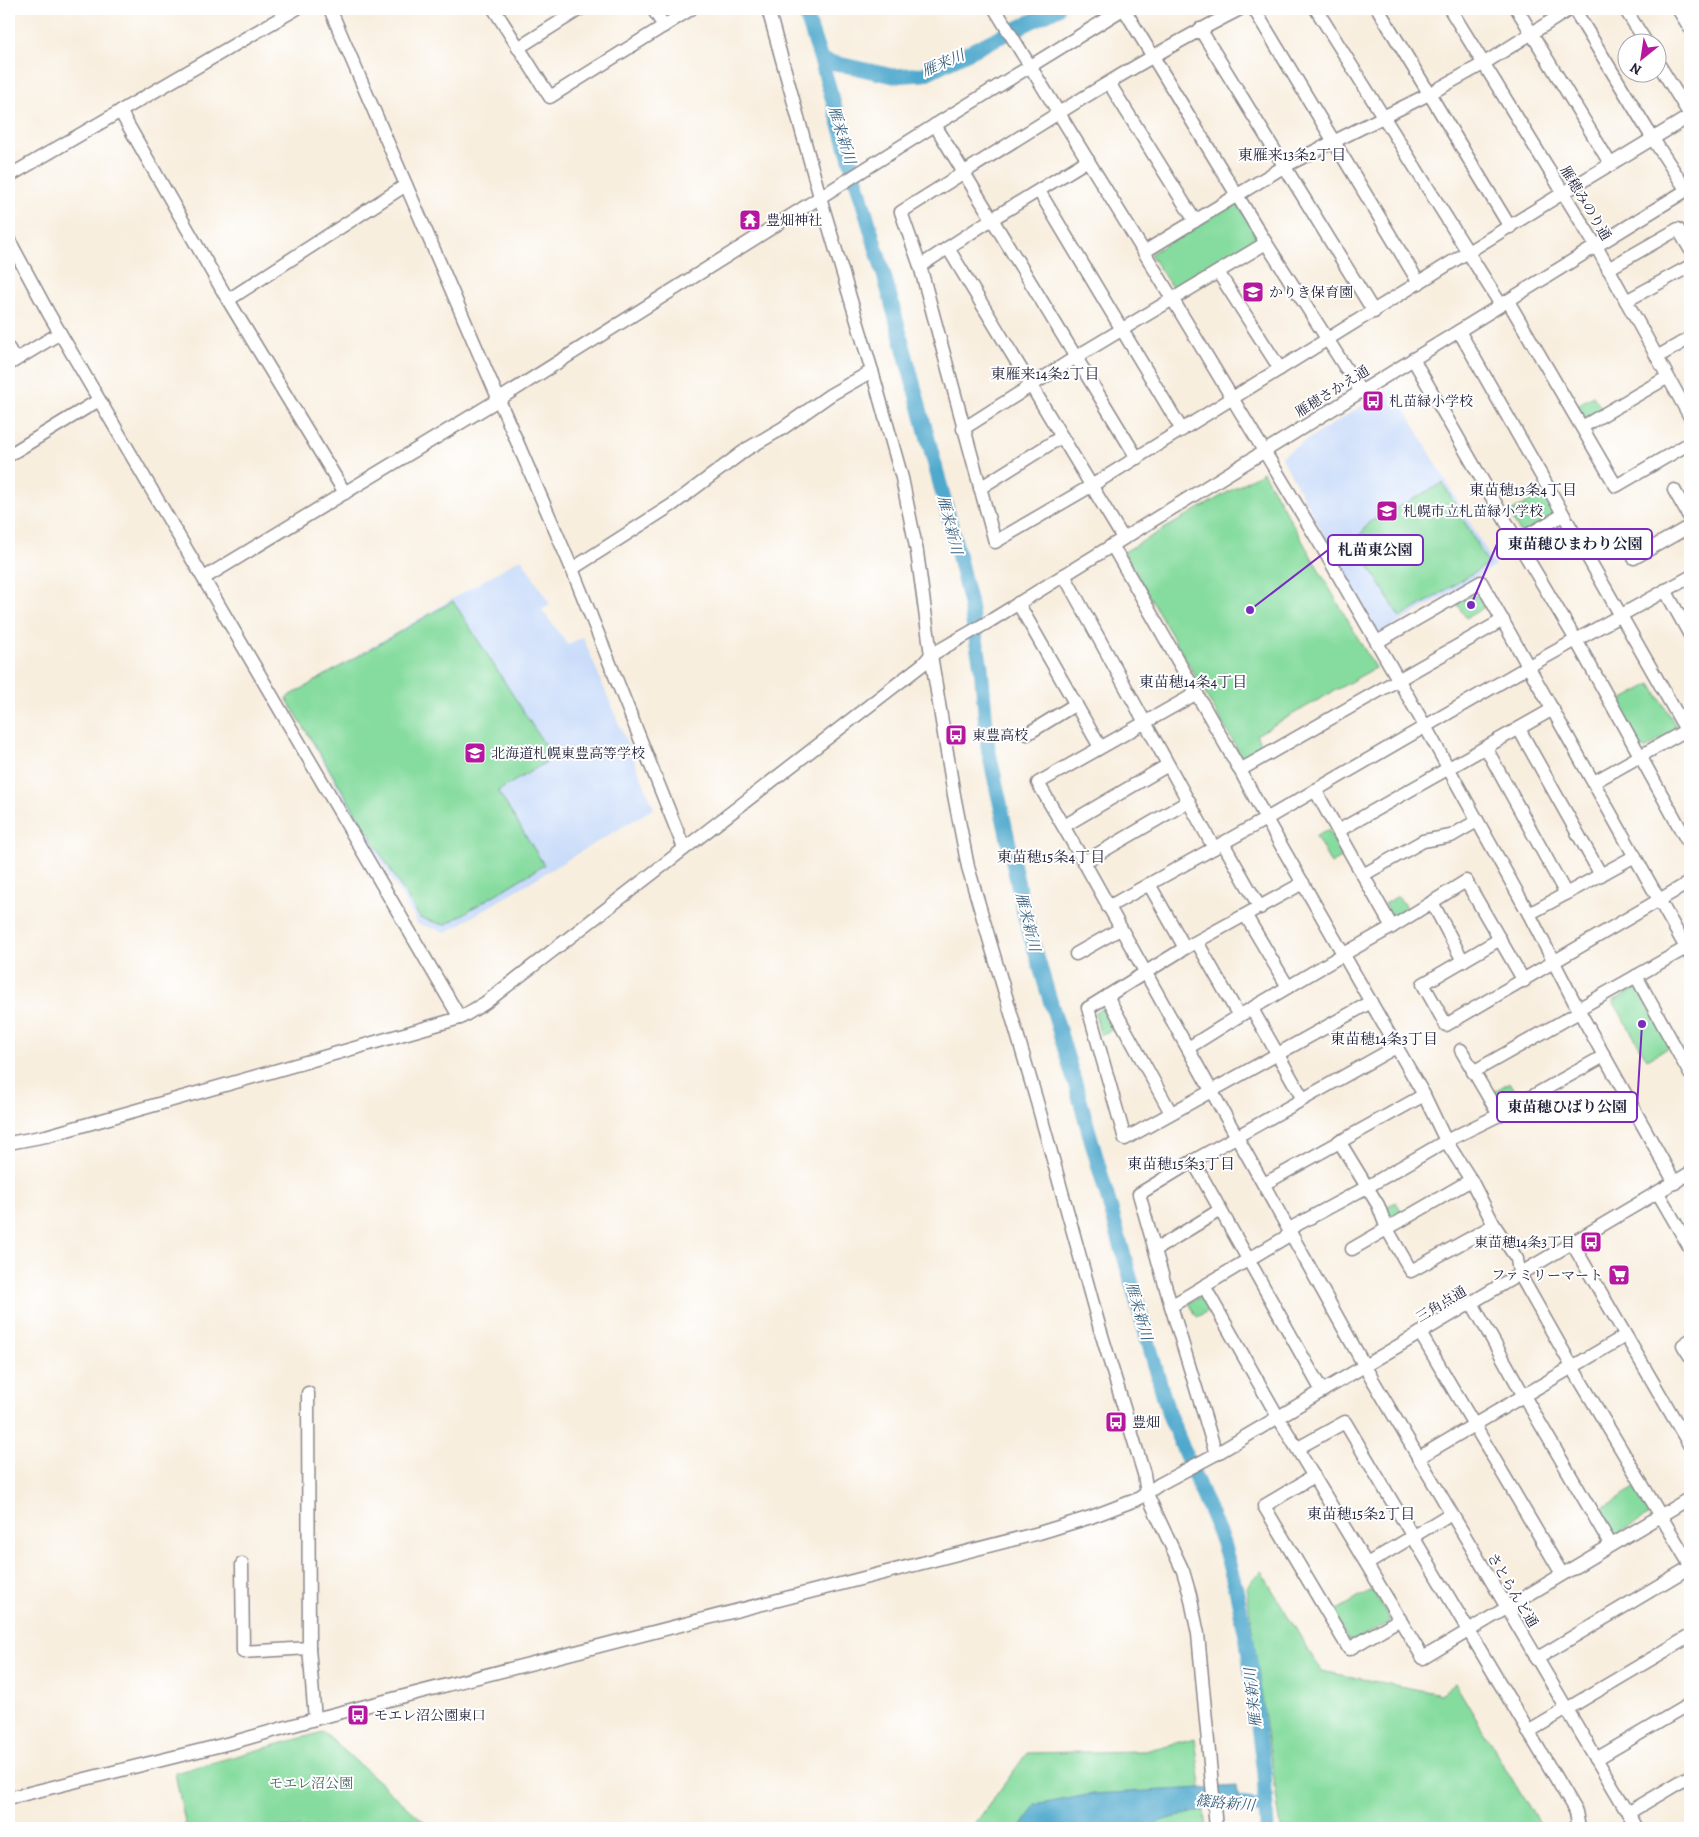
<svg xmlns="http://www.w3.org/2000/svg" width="1699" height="1837" font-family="Alegreya,'Noto Serif JP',serif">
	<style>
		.built { fill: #c9dcf9 }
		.green { fill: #86dc9f; stroke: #547f6d }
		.water { fill: #4fa9cd; stroke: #386684 }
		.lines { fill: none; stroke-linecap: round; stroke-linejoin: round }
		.river { stroke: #4fa9cd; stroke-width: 15 }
		.minor-casing { stroke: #8d888c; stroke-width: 15 }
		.minor { stroke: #fff; stroke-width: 12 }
		.labels { text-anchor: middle; stroke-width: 4; stroke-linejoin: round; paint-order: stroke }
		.street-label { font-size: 14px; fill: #22223b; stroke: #fff }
		.poi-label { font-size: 14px; fill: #22223b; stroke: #fff; text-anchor: start }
		.park-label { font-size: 14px; fill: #45635e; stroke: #fff }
		.water-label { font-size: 15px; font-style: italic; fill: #365f7d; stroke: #fff }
		.neighbourhood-label { font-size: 15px; fill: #22223b; stroke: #fff }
		.leader { fill: none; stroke: #7b2cbf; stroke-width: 2 }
		.callout-dot { fill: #7b2cbf; stroke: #fff; stroke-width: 2 }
		.callout { fill: #fff; stroke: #7b2cbf; stroke-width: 2 }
		.callout-label { font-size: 15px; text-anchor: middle; font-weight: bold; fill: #22223b }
	</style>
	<rect width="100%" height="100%" fill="#fff"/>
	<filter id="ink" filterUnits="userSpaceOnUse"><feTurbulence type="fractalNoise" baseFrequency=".02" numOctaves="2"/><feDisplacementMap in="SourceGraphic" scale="10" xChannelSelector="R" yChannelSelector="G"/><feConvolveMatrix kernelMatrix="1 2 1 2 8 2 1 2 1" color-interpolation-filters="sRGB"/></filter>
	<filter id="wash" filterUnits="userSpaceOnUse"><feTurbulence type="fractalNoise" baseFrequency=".0096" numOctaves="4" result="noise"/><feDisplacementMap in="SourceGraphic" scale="20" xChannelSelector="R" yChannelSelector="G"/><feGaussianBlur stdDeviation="1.12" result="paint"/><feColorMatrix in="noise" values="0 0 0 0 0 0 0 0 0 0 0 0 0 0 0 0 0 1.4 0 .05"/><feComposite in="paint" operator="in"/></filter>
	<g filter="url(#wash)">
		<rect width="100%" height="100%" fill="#f8eede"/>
		<g class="built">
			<path d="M1392,387l103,179 -117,69 -97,-179z"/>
			<path d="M521,558l29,46 -8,6 26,35 15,-8 71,171 -207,124 -29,-8 -132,-226z"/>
		</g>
		<g class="green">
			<path d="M1236,201l24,40 -85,51 -25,-38z"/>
			<path d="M1593,396l9,13 -19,10 -8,-13z"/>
			<path d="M1263,472l112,196 -119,67 9,17 -20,11 -121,-211z"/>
			<path d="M1443,483l45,81 -88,54 -44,-75 12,-20z"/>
			<path d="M1544,493l11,19 -2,5 -29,16 -4,-1 -11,-19z"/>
			<path d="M1473,595l6,2 6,10 -19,11 -9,-15z"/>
			<path d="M453,601l100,157 -55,33 46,74 -99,60 -25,-7 -134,-220z"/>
			<path d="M1651,684l25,42 -1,5 -30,18 -5,-2 -24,-44z"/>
			<path d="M1328,830l15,27 -12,7 -15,-28z"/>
			<path d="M1398,896l11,16 -15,9 -10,-17z"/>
			<path d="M1637,988l34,58 -24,13 -34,-58z"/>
			<path d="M1102,1009l12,20 -14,6 -5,-23z"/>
			<path d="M1510,1082l9,15 -18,11 -8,-16z"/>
			<path d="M1396,1202l7,12 -11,7 -8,-13z"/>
			<path d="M1203,1295l8,14 -14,8 -8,-14z"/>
			<path d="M1638,1487l14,24 -2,4 -35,21 -4,-1 -13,-24z"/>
			<path d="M1261,1571l60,100 120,23 14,-11 86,145h-260l-35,-241z"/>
			<path d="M1372,1590l17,28 -1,5 -33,18 -7,-1 -16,-27z"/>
			<path d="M323,1732l108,96h-245l-11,-55z"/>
			<path d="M1195,1738l11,90h-234l55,-75 118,-2z"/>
		</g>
		<path class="water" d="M1237,1786l2,15 -83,21 -5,6h-130l14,-23 58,-11z"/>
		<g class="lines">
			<g class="river">
				<path d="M804,9l17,51 65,222 65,243 18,75 12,67 7,81 37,169 53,176 91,322 54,128 13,46 11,52 17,132 3,55"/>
				<path d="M821,60l72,16 31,-2 133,-65"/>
				<path d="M1211,1801l54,6"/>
			</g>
		</g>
	</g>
	<g filter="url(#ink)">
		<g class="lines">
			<g class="minor-casing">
				<g id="minor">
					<path d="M330,9l242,560 112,279"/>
					<path d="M494,9l56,88 141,-88"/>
					<path d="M653,9l11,17"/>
					<path d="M768,9l52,188 52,174 30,107 15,74 14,103 23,140 14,72 69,235 63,227 44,145 3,20 36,77 7,24 8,39 18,194"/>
					<path d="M995,9l149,243"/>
					<path d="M1124,9l142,234 95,149"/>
					<path d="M1240,9c-117,60 -227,133 -339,203l19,54 75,276 96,-56 472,-293 127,-77"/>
					<path d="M1254,9l165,274"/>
					<path d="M1316,9l185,296"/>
					<path d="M1378,9l132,218"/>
					<path d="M1450,9l146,237 94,171"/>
					<path d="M1517,9l94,156"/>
					<path d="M1570,9l-87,55 -54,30 -144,72 -141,86 178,295 103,179 104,188 49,95 97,174"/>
					<path d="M1574,9l79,130 34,52"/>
					<path d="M1625,9l21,33"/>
					<path d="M1678,9l12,19"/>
					<path d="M1200,29l174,283"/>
					<path d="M518,48l62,-39"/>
					<path d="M1656,60l34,55"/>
					<path d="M1109,83l86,138"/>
					<path d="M120,111l108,189 117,193"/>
					<path d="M935,125l202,333"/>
					<path d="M9,176l287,-167"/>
					<path d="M1039,191l143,239"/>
					<path d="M9,240l40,74 411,704"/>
					<path d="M948,248l175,290"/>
					<path d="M920,266l72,-47 96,-59"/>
					<path d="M1608,269l70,-40 12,20"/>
					<path d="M1218,272l62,97"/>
					<path d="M228,300l178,-115"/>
					<path d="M1508,301l108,185 74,-43"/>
					<path d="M1626,301l64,-35"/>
					<path d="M1459,331l231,406"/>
					<path d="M9,349l6,11"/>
					<path d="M1657,357l33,-19"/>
					<path d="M1413,359l104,182 59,99 114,206"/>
					<path d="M9,364l51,-31"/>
					<path d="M1582,427l86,-50"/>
					<path d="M963,429l113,-72 190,-114"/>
					<path d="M9,455l90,-55"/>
					<path d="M980,488l81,-51"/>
					<path d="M1674,490l16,28"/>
					<path d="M1517,541l46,-26"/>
					<path d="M1112,545l128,225 26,49 158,276 22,46 25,39 23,45 23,34 2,14 55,97 116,195"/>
					<path d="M1634,558l56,-32"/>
					<path d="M572,569l100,-64 75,-56 36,-21 47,-33 42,-24"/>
					<path d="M1064,575l150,273"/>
					<path d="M204,578l294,-178 437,-275 188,-116"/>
					<path d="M1665,590l25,45"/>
					<path d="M1018,603l82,144"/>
					<path d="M1377,642l104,-60 209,373"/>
					<path d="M1197,693l-159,90 46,79 280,503 273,463"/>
					<path d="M1519,729l82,146"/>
					<path d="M1027,734l49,-30"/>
					<path d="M1486,748l80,146"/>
					<path d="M1240,770l263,-150"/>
					<path d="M1594,782l96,-54"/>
					<path d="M1315,790l77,137"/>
					<path d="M1064,826l104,-61"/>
					<path d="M1338,831l215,-122"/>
					<path d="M1223,843l37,65"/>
					<path d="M1084,862l105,-61"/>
					<path d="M1363,875l60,-34 28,-5 26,-15"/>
					<path d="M1303,883l-118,65 -97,60 37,131 246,-137"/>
					<path d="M1149,884l36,64"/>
					<path d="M1432,902l31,59"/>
					<path d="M1108,907l158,-88 263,-153 161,-89"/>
					<path d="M1529,914l106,-58"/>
					<path d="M1246,916l42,71"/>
					<path d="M1500,939l-77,45 23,41 244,-143"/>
					<path d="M1197,942l42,74"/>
					<path d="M1076,954l44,-25"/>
					<path d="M1636,976l54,98"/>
					<path d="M1107,996l64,117"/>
					<path d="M1252,1009l51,90"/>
					<path d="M1578,1009l108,-61"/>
					<path d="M1188,1048l51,-32 105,-62 48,-27 74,-46 58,100"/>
					<path d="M1461,1050l38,65"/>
					<path d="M1473,1072l106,-60"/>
					<path d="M1339,1141l39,64 9,24 24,42 83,-46"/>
					<path d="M9,1143l37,-7 414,-118 25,-15 438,-339 8,-9 59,-34 700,-433"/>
					<path d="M1193,1161l129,230"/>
					<path d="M1264,1184l160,-89"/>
					<path d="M1658,1193l32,55"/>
					<path d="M1289,1229l78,-42 79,-46 53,-26 105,-59"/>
					<path d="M1572,1243l118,203"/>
					<path d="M1352,1249l119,-69"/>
					<path d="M1155,1250l65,-40"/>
					<path d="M1204,1286l74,131 145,241 267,-160"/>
					<path d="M1472,1303l52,93 87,149"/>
					<path d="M1171,1306l120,-72"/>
					<path d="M1420,1333l142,241"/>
					<path d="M1690,1340l-7,5 7,11"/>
					<path d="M308,1393l1,255 6,71"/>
					<path d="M1298,1448l47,-26 231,390 3,16"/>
					<path d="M1216,1454l-45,-148 -32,-112 54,-33 203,-114"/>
					<path d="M1418,1458l207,-122"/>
					<path d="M1314,1476l-50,30 85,143 51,-30"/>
					<path d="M242,1564l1,88 66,-4"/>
					<path d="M1367,1564l83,-50"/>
					<path d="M1536,1659l154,-92"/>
					<path d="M1528,1732l162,-96"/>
					<path d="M1596,1759l94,-55"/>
					<path d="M9,1798l225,-56 81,-23 724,-186 52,-16 47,-18 22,-15 56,-30 474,-281"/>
					<path d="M1628,1813l62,-37"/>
				</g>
			</g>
			<use href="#minor" class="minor"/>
		</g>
	</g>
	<defs>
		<g id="temple-square" transform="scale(1.125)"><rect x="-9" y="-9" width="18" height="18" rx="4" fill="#b5179e" stroke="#fff"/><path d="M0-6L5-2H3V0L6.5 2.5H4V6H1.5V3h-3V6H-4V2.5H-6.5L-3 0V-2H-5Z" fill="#fff"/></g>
		<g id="school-square" transform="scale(1.125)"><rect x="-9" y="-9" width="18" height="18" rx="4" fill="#b5179e" stroke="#fff"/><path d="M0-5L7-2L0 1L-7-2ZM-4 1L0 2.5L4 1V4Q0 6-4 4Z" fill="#fff"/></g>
		<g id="bus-square" transform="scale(1.125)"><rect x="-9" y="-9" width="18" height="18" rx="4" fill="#b5179e" stroke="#fff"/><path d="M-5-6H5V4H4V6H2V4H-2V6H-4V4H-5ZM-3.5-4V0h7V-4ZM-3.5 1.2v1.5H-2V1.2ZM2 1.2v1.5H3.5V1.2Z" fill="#fff"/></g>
		<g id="supermarket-square" transform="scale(1.125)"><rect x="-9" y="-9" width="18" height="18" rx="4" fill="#b5179e" stroke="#fff"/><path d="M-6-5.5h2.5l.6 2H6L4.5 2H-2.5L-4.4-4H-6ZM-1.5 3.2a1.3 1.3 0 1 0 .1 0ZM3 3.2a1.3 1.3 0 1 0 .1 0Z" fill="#fff"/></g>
	</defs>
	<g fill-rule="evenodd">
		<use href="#temple-square" x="750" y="220"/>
		<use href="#school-square" x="1253" y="292"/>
		<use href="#bus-square" x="1373" y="401"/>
		<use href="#school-square" x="1387" y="511"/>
		<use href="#bus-square" x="956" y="735"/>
		<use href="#school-square" x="475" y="753"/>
		<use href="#bus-square" x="1591" y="1242"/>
		<use href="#supermarket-square" x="1619" y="1275"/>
		<use href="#bus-square" x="1116" y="1422"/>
		<use href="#bus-square" x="358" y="1715"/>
	</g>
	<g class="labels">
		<g class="street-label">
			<text transform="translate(1586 203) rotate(59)" y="5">雁穂みのり通</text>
			<text transform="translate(1332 391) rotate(-32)" y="5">雁穂さかえ通</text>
			<text transform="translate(1441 1304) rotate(-31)" y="5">三角点通</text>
			<text transform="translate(1513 1590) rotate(59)" y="5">さとらんど通</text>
		</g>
		<g class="poi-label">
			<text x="766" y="225">豊畑神社</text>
			<text x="1269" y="297">かりき保育園</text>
			<text x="1389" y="406">札苗緑小学校</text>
			<text x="1403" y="516">札幌市立札苗緑小学校</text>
			<text x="972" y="740">東豊高校</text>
			<text x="491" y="758">北海道札幌東豊高等学校</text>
			<text x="1575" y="1247" text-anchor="end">東苗穂14条3丁目</text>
			<text x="1603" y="1280" text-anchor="end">ファミリーマート</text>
			<text x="1132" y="1427">豊畑</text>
			<text x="374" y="1720">モエレ沼公園東口</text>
		</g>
		<g class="park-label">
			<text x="311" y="1788">モエレ沼公園</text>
		</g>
		<g class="water-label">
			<text transform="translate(943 63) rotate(-23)" y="5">雁来川</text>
			<text transform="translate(842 135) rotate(73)" y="5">雁来新川</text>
			<text transform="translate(950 525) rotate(76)" y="5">雁来新川</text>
			<text transform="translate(1028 922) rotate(76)" y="5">雁来新川</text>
			<text transform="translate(1139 1311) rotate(74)" y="5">雁来新川</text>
			<text transform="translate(1253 1698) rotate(-96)" y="5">雁来新川</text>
			<text transform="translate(1225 1803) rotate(5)" y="5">篠路新川</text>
		</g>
		<g class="neighbourhood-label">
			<text x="1292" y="160">東雁来13条2丁目</text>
			<text x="1045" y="379">東雁来14条2丁目</text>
			<text x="1523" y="495">東苗穂13条4丁目</text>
			<text x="1193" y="687">東苗穂14条4丁目</text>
			<text x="1051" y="862">東苗穂15条4丁目</text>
			<text x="1384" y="1044">東苗穂14条3丁目</text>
			<text x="1181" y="1169">東苗穂15条3丁目</text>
			<text x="1361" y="1519">東苗穂15条2丁目</text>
		</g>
	</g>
	<path class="leader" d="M1471 605L1497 544M1250 610L1328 550M1642 1024L1637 1107"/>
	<g class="callout-dot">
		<circle cx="1471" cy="605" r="5"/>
		<circle cx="1250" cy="610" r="5"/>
		<circle cx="1642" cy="1024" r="5"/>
	</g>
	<g class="callout">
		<rect x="1497" y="529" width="155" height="30" rx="5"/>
		<rect x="1328" y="535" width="95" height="30" rx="5"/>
		<rect x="1497" y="1092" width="140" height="30" rx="5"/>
	</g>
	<g class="callout-label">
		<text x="1575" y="549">東苗穂ひまわり公園</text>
		<text x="1375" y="555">札苗東公園</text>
		<text x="1567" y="1112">東苗穂ひばり公園</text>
	</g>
	<rect width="1699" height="1837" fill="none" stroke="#fff" stroke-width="30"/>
	<g transform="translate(1642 58) rotate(210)"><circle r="24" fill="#ffffff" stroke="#a7a7b1"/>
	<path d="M0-4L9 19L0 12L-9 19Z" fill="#b5179e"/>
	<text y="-8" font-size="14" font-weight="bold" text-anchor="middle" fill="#22223b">N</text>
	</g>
</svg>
